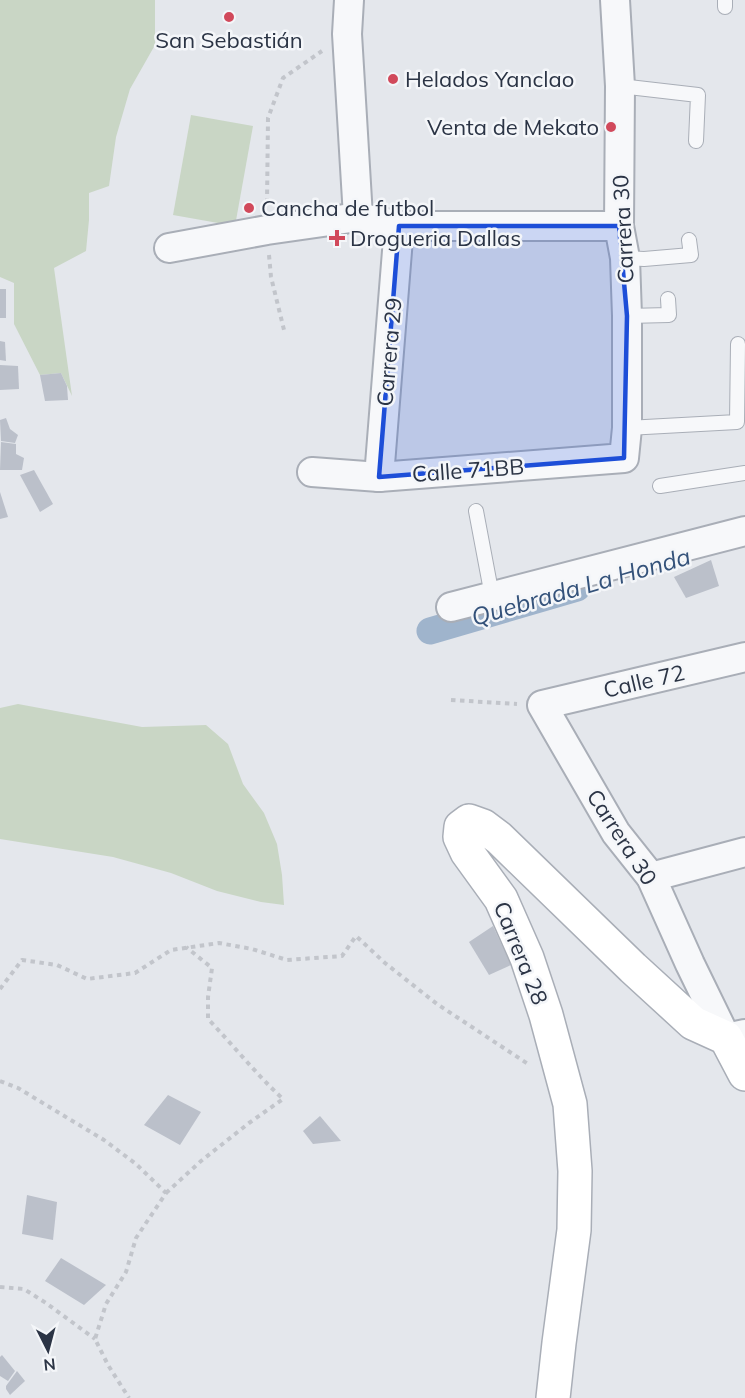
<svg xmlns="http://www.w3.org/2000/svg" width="745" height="1398" font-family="Mulish,sans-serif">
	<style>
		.green { fill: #c9d6c5 }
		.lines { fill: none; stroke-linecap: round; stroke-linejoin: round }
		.canal { stroke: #9fb4cc; stroke-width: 27 }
		.building { fill: #bbc0ca }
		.lane-casing { stroke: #a9aeb7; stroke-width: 16 }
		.street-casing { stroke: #a9aeb7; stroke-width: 32 }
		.secondary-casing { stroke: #a9aeb7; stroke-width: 36 }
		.path { stroke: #c2c5cb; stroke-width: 4; stroke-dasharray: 4.5 4.5; stroke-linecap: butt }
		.lane { stroke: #f7f8fa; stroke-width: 14 }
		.street { stroke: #f7f8fa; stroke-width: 28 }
		.secondary { stroke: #fff; stroke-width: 33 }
		.marked { fill: #1d4ed8; fill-opacity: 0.2; stroke: #1d4ed8; stroke-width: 4.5; stroke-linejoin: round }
		.poi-dot { fill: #d1495b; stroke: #f4f6f9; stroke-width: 2 }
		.labels { text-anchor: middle; stroke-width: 5; stroke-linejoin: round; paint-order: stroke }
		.poi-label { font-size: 22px; fill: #2b3445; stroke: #f4f6f9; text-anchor: start }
		.street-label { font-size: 22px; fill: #2b3445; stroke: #f4f6f9 }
		.water-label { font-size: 24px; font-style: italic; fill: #34527a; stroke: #f4f6f9 }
	</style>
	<rect width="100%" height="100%" fill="#e4e7ec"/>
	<g class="green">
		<path d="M0,0h155v45l-25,44 -14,48 -7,49 -20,7v27l-3,31 -32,17 18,128 -11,-23 -21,2 -26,-51v-41l-14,-6z"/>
		<path d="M191,115l62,11 -18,100 -62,-11z"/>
		<path d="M18,704l124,23 64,-2 22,19 15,40 21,29 13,31 5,31 2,30 -23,-3 -44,-11 -46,-18 -58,-16 -113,-18v-131z"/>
	</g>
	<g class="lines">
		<path class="canal" d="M430,631l147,-43"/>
	</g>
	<g class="building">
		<rect x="0" y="289" width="6" height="29"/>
		<path d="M0,341l5,1 1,19 -6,-1z"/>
		<path d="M0,365l18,1 1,23 -19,1z"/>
		<path d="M61,373l6,13 1,14 -23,1 -5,-26z"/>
		<path d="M6,418l4,11 8,6 -3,8 -14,-2 -1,-21z"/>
		<path d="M1,442l15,2v10l8,4 -2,12h-22z"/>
		<path d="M34,470l19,34 -13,8 -20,-37z"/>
		<path d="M0,492l8,25 -8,2z"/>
		<path d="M711,560l8,26 -33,12 -12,-21z"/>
		<path d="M493,926l18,39 -22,10 -20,-33z"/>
		<path d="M168,1095l33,17 -21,33 -36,-20z"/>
		<path d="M320,1116l21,25 -28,3 -10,-13z"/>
		<path d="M27,1195l30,7 -4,38 -31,-6z"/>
		<path d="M61,1258l45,27 -22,20 -39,-24z"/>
		<path d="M2,1355l13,16 -7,10 -8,-5v-19z"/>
		<path d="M17,1371l8,10 -15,14 -4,-6v-3z"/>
	</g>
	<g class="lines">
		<g class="lane-casing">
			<g id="lane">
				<path d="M725,0v7"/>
				<path d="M620,86l78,9 -2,46"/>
				<path d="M625,258l19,1 47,-4 -2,-15"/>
				<path d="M627,316l42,-1 -1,-16"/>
				<path d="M627,428l110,-6 1,-78"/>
				<path d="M660,486l85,-13"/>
				<path d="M476,511l16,85"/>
			</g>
		</g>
		<g class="street-casing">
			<g id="street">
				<path d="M349,0l-2,34 11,183"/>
				<path d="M169,248l98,-18 91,-13 41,9h220"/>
				<path d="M312,472l67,5 245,-19 3,-30v-112l-2,-58 -6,-32 1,-140 -5,-86"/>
				<path d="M379,477l20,-251"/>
				<path d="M451,607l294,-76"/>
				<path d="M745,657l-203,48 74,128 35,44 39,87 36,74 19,-4"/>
				<path d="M651,877l94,-25"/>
			</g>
		</g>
		<g class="secondary-casing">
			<path id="secondary" d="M553,1398l6,-55 15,-113 1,-59 -5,-67 -24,-89 -19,-57 -26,-59 -34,-47 -7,-15 1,-10 8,-6 14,5 16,12 134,130 60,55 33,15 19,36"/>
		</g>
		<g class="path">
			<path d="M267,203l1,-85 15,-40 39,-27"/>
			<path d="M269,255l2,22 14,57"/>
			<path d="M451,700l66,4"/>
			<path d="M0,989l22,-29 35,5 30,14 48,-6 36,-23 48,-7 33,6 35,11 55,-4 14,-20 29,27 52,41 91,60"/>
			<path d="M0,1081l18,7 86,52 32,24 30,29 -30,45 -10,34 -20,32 -11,35 13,26 21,33"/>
			<path d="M166,1193l35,-32 48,-38 34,-24c-27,-25 -50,-54 -75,-80v-22l4,-29 -26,-21"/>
			<path d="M0,1287l24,2 22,14 49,36"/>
		</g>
		<use href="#lane" class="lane"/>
		<use href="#street" class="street"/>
		<use href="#secondary" class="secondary"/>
	</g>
	<path class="marked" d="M399,226h220l8,90 -3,142 -245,19z"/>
	<g class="poi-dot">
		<circle cx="229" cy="17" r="6"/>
		<circle cx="393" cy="79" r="6"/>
		<circle cx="611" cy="127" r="6"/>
		<circle cx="249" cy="208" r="6"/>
		<path d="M334 229h6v6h6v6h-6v6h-6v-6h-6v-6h6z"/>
	</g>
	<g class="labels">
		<g class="poi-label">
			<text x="229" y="48" text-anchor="middle">San Sebastián</text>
			<text x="405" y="87">Helados Yanclao</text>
			<text x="599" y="135" text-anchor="end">Venta de Mekato</text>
			<text x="261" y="216">Cancha de futbol</text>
			<text x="350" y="246">Drogueria Dallas</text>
		</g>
		<g class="street-label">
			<text transform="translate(623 229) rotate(-93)" y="8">Carrera 30</text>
			<text transform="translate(389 352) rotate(-85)" y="8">Carrera 29</text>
			<text transform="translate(468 470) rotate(-4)" y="8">Calle 71BB</text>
			<text transform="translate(644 681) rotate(-13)" y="8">Calle 72</text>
			<text transform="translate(622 837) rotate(57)" y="8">Carrera 30</text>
			<text transform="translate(521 953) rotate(68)" y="8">Carrera 28</text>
		</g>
		<g class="water-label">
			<text transform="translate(581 587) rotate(-16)" y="8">Quebrada La Honda</text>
		</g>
	</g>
	<g transform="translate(48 1350) rotate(174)" stroke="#f4f6f9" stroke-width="4.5" paint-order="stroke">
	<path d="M0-4.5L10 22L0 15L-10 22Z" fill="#2b3445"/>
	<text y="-9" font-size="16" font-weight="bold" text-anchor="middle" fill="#2b3445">N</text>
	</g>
</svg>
